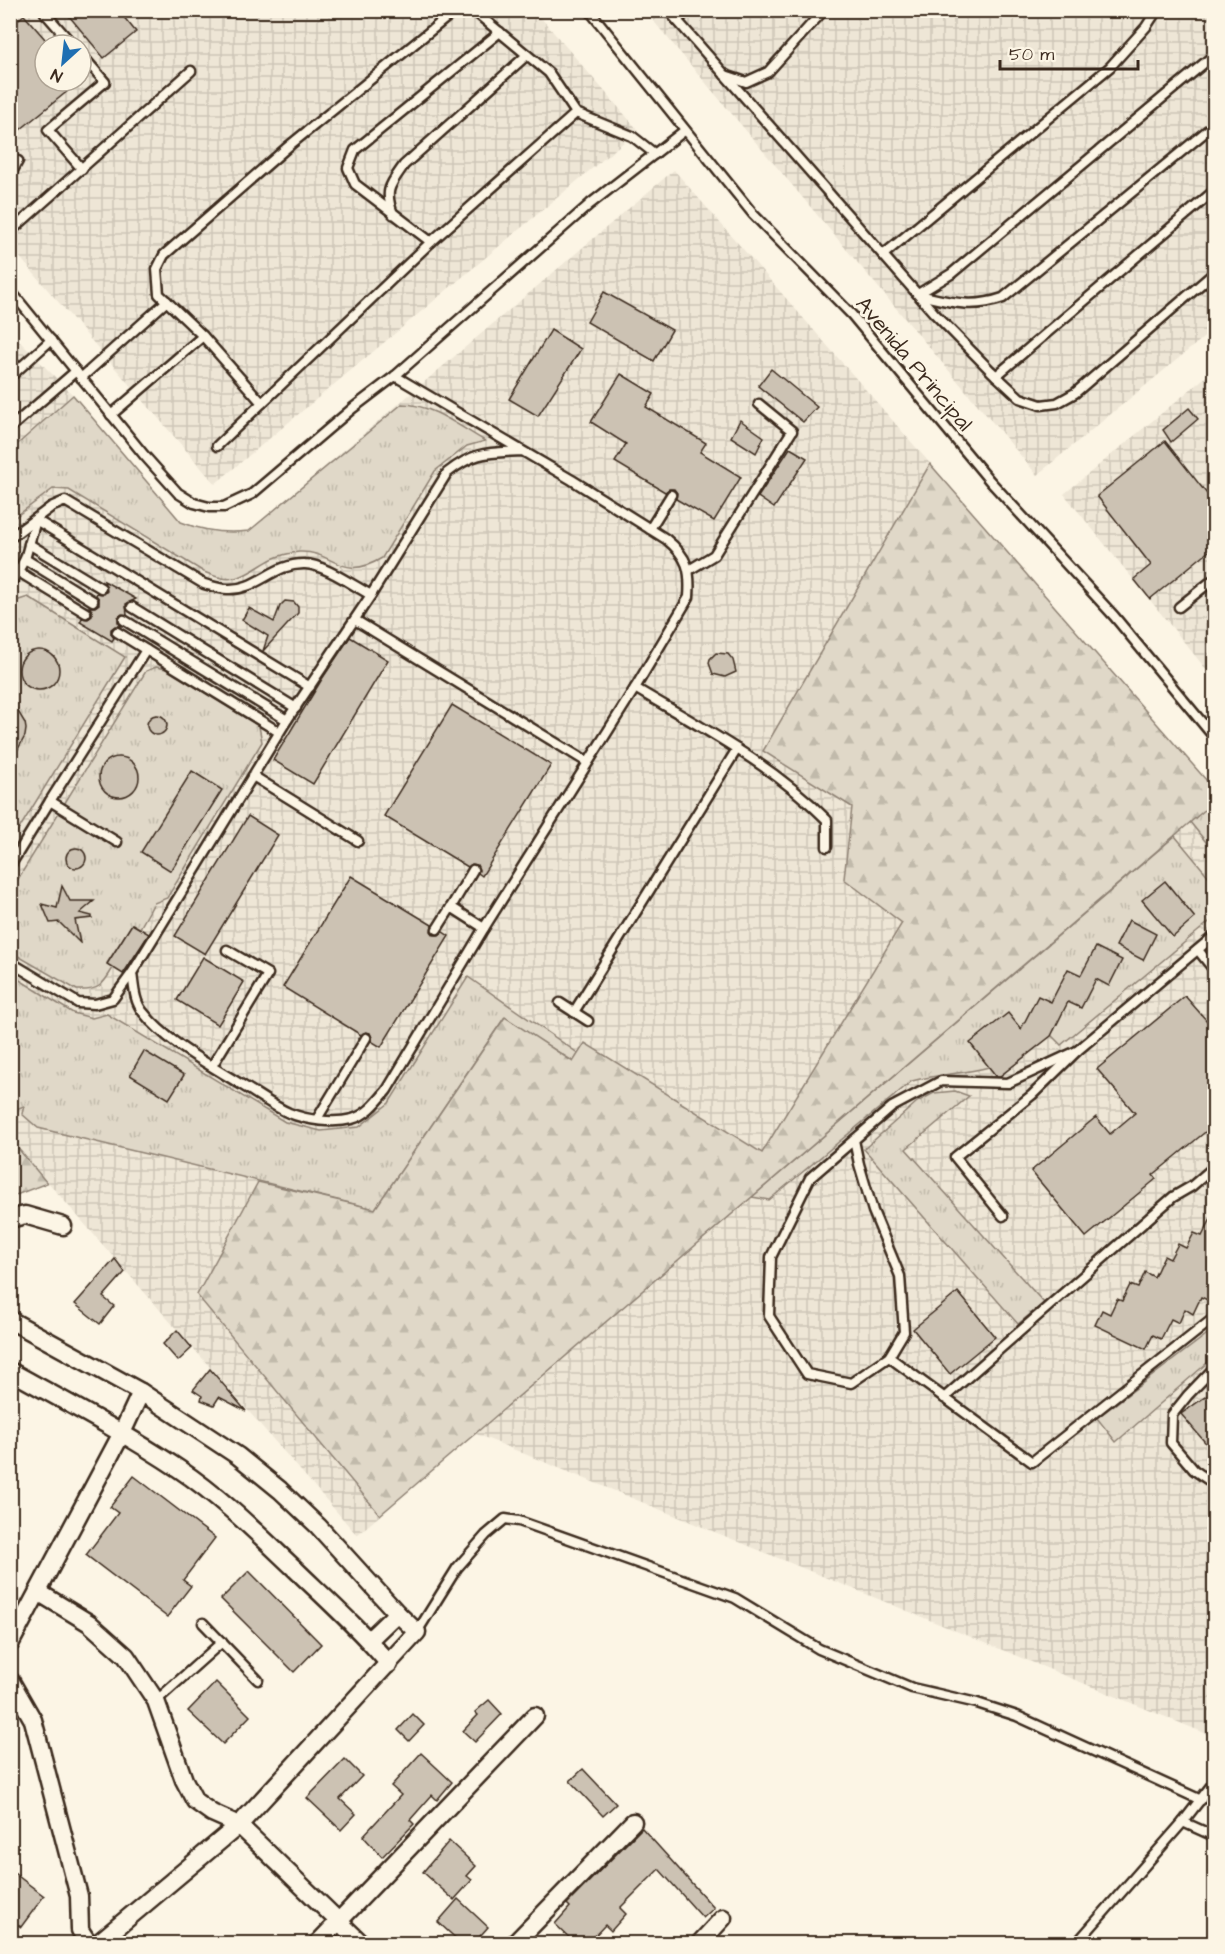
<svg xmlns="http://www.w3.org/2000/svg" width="1225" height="1954" font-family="'Architects Daughter',sans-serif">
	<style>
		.industrial { fill: url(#industrial-grid); fill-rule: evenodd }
		.grass { fill: url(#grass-tufts); stroke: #8e8173; stroke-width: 1.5 }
		.forest { fill: url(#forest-firs); stroke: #8e8173; stroke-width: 1.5 }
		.building { fill: #ccc2b3; stroke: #3b2a1e; stroke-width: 1.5 }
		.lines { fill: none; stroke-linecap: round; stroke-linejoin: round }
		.lane-casing { stroke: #3b2a1e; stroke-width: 13 }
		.street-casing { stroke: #3b2a1e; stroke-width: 21 }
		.lane { stroke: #fcf5e5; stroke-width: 8 }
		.street { stroke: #fcf5e5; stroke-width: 16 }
		.labels { text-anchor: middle; stroke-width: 6; stroke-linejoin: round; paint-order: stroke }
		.street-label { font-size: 22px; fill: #3b2a1e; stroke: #fcf5e5 }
	</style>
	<defs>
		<pattern id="industrial-grid" width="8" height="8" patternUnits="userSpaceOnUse" patternTransform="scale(1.5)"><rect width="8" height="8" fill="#eee6d6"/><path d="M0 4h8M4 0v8" fill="none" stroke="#cdc5b7"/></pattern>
		<pattern id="grass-tufts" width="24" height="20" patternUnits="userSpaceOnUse" patternTransform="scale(1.5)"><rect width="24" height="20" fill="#e0d8c8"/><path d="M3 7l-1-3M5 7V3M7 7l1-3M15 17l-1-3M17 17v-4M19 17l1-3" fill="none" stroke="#c1baab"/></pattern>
		<pattern id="forest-firs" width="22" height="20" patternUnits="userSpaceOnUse" patternTransform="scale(1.5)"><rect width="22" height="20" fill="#e0d8c8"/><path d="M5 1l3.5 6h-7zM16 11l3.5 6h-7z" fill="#c1baab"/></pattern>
	</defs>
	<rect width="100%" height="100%" fill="#fcf5e5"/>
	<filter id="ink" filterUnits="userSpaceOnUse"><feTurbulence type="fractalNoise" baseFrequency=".0167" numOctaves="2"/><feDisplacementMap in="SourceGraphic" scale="12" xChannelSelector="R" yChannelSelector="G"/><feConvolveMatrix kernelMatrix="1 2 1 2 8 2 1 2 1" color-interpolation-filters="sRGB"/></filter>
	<g filter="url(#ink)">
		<g class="industrial">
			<path d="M15,10l520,1 103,119 -423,354 -204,-237 -1,-233zM45,45h36v36h-36z"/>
			<path d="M645,11h569v318l-177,146z"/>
			<path d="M674,170l540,619v944l-2,3 -736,-302 -119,101 -346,-395 -1,-811 10,13 53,53 108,127 15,6 31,5 22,-2z"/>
			<path d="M1214,370v309l-150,-185z"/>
		</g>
		<g class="grass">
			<path d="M73,395l108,127c22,9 44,12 68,9l153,-127c30,0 58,23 83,37l-18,5 -32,25 -53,87c-41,25 -49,-8 -83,-6 -9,1 -18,3 -27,7 -16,8 -31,23 -50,19 -6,-1 -12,-4 -18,-6l-135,-82 -16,-1 -42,31v-70z"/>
			<path d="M28,597l97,60 -114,185 -1,-232 6,-9z"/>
			<path d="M156,667l10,2 93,57 3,16 -95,156 -13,5 -14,25 -8,-4 -25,39 6,5c-10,17 -14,23 -36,22l-66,-38 -1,-60 136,-221z"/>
			<path d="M1214,802v50l-24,-30z"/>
			<path d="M1175,836l39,47v35l-153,127 -10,-10 -53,43 -9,-11c-26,7 -52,7 -77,14l-143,119 -17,-3z"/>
			<path d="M10,974l63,39 19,5 15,-4 178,108 36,9 38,-4 30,-24 79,-126 111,77 -5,8 -70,-44 -129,191 -337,-81 -16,-14 2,-8 -13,5z"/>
			<path d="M955,1091l14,5 -63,53 138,154 -26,21 -154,-175 53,-47 17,-9z"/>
			<path d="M1214,1329v28l-98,85 -19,-24z"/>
		</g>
		<g class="forest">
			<path d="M930,464l284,325v13l-834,713 -183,-220 61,-113 117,27 130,-192 68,45 12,-19 177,110 140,-230 -58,-44 8,-72 -89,-56z"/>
			<path d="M11,1140l36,43 -36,14h-1z"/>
		</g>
		<g class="building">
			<path d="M64,10h54l18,22 -32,26z"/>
			<path d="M24,15l21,24v42h35l-70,57v-112z"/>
			<path d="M604,292l68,38 -18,31 -67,-39z"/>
			<path d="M551,330l30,19 -43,67 -29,-17z"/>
			<path d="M771,369l46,38 -14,15 -45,-36z"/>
			<path d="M621,374l33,20 -8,13 60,36 -6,9 41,25 -27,44 -38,-22 1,-6 -3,-4h-5l-4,3 -50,-30 11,-18 -35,-22z"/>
			<path d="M1189,408l9,11 -27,23 -8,-12z"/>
			<path d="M740,420l24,17 -8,16 -25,-16z"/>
			<path d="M1165,441l50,63v42l-65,53 -16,-20 17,-14 -54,-69z"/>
			<path d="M790,448l17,10 -33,50 -16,-11z"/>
			<path d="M104,581l32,18 -10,5 1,11 -5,-1 -4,3v5l3,4h-6l-4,3v5l3,4 -2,3 -32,-19 2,-4 6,1 4,-3v-6l-3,-3h6l4,-3v-5l-3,-4 1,-2 7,1 3,-3z"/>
			<path d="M285,601l9,1 4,5v6l-35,38 5,-15 -26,-16 7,-12 25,14 6,-16z"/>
			<path d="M350,637l38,23 -75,124 -40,-24 49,-81z"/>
			<circle cx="39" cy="670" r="20"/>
			<path d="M716,653l12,1 5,6 3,12 -11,5 -12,-3 -4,-11 1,-4z"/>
			<path d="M10,698l15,25 1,6 -1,7 -15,28z"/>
			<path d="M452,705l99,60 -69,111 -4,-3 1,-3 -2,-5 -5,-1 -4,3 -84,-51z"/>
			<circle cx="157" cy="725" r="10"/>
			<circle cx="119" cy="777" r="20"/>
			<path d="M192,771l30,19 -51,81 -30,-19z"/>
			<path d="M248,816l30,19 -73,119 -30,-18z"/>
			<circle cx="76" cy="858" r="10"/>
			<path d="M351,876l81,49 -1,6 3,4h5l4,-3 6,4 -68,111 -10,-6 1,-3 -2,-5 -4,-1 -5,3 -78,-48z"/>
			<path d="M1165,881l30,37 -22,19 -31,-37z"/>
			<path d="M62,886l8,15h24l-14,12 12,3v2l-17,2 5,23 -21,-21 -9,1 -8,-19 15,4z"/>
			<path d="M1129,920l27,14 -13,26 -27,-14z"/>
			<path d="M132,924l17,10 -26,40 -16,-10z"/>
			<path d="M1096,947l26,13 -13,26 -13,-7 -15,29 -13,-6 -17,34 -51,40h-4l-26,-33 38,-30 13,16 17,-33 13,6 17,-33 13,6z"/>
			<path d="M203,957l41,25 -26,43 -41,-25z"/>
			<path d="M1185,996l30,34v94l-62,51 3,4 -70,58 -55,-66 65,-54 14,17 25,-21 -38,-44z"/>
			<path d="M144,1051l40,24 -15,24 -39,-24z"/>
			<path d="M1215,1211v80l-5,10 -9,-4 -8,17 -8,-5 -6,14 -8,-4 -10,20 -8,-4 -7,14 -51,-24 7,-15 8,4 7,-15 5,2 8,-16 8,3 7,-16 9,5 10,-21 6,3 8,-15 8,4 8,-15 8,3z"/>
			<path d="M115,1259l10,13 -22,25 11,9 -14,18 -25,-20z"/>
			<path d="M958,1292l37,45 -45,37 -37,-45z"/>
			<path d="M177,1330l15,18 -14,13 -15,-17z"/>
			<path d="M210,1369l36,42 -27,-14 -5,8 -13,-5 1,-4 -9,-6z"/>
			<path d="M1215,1390v64l-34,-40z"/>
			<path d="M134,1476l81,62 -32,42 8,6 -24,31 -81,-62 32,-42 -8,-6z"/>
			<path d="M249,1571l72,73 -27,28 -73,-73z"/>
			<path d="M216,1682l34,34 -27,28 -35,-33z"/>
			<path d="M489,1700l13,14 -27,28 -12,-11 15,-16 -3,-3z"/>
			<path d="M413,1714l11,11 -15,16 -11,-11z"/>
			<path d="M421,1753l31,29 -15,18 -5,-5 -22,25 4,4 -32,33 -19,-21 38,-41 -10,-9z"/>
			<path d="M345,1759l17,17 -22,23 16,15 -15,16 -34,-32z"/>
			<path d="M583,1769l33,35 -13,12 -33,-35z"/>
			<path d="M642,1828l72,80 -11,10 -44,-49 -39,39 6,6 -15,17 -6,-6 -18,19h-11l-21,-20 15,-17 -3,-3z"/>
			<path d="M449,1841l27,25 -9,10 5,4 -18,20 -31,-28z"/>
			<path d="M10,1870l34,26 -23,31 -11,-7z"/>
			<path d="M458,1899l30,28 -15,17h-11l-24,-22z"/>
		</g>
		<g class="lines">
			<g class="lane-casing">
				<g id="lane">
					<path d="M473,10l76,63 27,40"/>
					<path d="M589,10l164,204 99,101 138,166 124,135 100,121"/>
					<path d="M668,10l266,303 57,58 29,27 21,7 16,-2 18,-10 139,-120"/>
					<path d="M45,13l28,32"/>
					<path d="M677,20l12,-10"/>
					<path d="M81,54l24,28 -57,48 34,39"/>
					<path d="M725,75l21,7 22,-10 56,-62"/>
					<path d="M10,176l8,-15"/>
					<path d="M393,214c-9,-24 -3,-29 11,-49l123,-110"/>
					<path d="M10,232l181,-161"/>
					<path d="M431,242l-76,-58 -7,-16 7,-18 145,-118"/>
					<path d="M883,255l227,-188 36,-40 11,-17"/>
					<path d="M10,290l134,165 34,38 16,10 15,4h15l28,-13 101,-86 42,-32 195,-172 94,-73"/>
					<path d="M918,294l33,-20 263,-219"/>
					<path d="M919,295c31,7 53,14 84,3l211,-173"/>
					<path d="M395,376l177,104 94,59c22,18 25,31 23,58l-54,91 -151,240 -97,162c-10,12 -20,25 -35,29 -19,5 -45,1 -63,-6 -16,-7 -32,-19 -47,-28 -32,-20 -76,-43 -99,-73 -9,-11 -9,-26 -11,-39l155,-253 84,-125 76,-122c28,-22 40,-20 75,-22"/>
					<path d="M996,376l218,-185"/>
					<path d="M10,377l41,-37"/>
					<path d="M81,378l86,-77"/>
					<path d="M262,403l169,-161 145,-129 56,23 23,18"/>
					<path d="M111,415l92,-79"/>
					<path d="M10,428l66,-57"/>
					<path d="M217,446l45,-43 -59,-67 -44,-42 -2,-25 7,-14 126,-110 166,-135"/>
					<path d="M650,529l21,-34"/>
					<path d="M10,538l41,-31 14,-6 139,83c8,2 16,5 23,5 30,2 46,-26 78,-25 18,0 49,22 66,31"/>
					<path d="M29,544l72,44"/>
					<path d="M25,559l68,42"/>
					<path d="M689,570l25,-15 78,-124 -33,-27"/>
					<path d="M19,572l67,41"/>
					<path d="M10,585l15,-26 11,-39 274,167"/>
					<path d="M132,607l164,101"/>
					<path d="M1179,607l35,-28"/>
					<path d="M124,620l163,100"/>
					<path d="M355,620l232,142"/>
					<path d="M117,632l162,100"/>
					<path d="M635,688c67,40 137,76 192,132v27"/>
					<path d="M253,776l105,65"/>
					<path d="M117,842l-67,-41 96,-151"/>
					<path d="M10,866l40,-65"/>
					<path d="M451,907l22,-37"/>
					<path d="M437,929l14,-22 33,21"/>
					<path d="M1198,950l16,20"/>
					<path d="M10,962l68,41 17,1 18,-5 19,-26"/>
					<path d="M560,1003l28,18"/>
					<path d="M574,1012l163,-263"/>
					<path d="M212,1066l56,-92 -41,-24"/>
					<path d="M317,1119l49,-81"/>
					<path d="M854,1140l5,24 14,47 27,65 4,56 -15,25 -38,26 -44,-9 -38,-58 2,-59 39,-79 82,-71 49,-26 67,2 69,-32"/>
					<path d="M1003,1216l-48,-59 77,-62 45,-44 137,-115"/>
					<path d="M889,1357l143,105 182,-144"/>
					<path d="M1214,1368l-26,27 -16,20 -1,28 23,27 20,14"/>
					<path d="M944,1398l229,-201 19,-11 22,-19"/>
					<path d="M203,1623l55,57"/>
					<path d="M417,1632l40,-64 29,-33 19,-16 14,2 216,77 84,51 93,39 65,15 40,13 184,84"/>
					<path d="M156,1701l66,-59"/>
					<path d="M1183,1822l31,14"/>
					<path d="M1076,1944l107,-122 31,-40"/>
				</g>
			</g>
			<g class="street-casing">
				<g id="street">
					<path d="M10,1219l15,-4 38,11"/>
					<path d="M10,1320l131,72 97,64 42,34 38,36 79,87 20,19 -178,193 -142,119"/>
					<path d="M10,1371c58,32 115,62 169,98 42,28 78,64 114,98 33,32 67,62 96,97"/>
					<path d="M38,1592l51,31 37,33 30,45 28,79 11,21 17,12 27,12 123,119"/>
					<path d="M369,1640l28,-27"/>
					<path d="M10,1644l112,-211 19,-41"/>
					<path d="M10,1680l23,40 46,176 1,34 9,14"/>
					<path d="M317,1944l218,-228"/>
					<path d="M514,1944l119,-122"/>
					<path d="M699,1944l24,-26"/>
				</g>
			</g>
			<use href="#lane" class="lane"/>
			<use href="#street" class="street"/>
		</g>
	</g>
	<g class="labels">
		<g class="street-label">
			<text transform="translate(915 363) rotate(50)" y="8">Avenida Principal</text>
		</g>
	</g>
	<rect width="1225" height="1954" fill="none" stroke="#fcf5e5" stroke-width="36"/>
	<rect x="18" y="18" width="1189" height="1918" fill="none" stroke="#3b2a1e" stroke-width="2" filter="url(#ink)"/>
	<g transform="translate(63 63) rotate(207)"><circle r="28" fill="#fcf5e5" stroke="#afa495" stroke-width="1.5"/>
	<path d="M0-4.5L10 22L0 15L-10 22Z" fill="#1f6fb2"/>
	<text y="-9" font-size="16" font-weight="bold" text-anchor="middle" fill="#3b2a1e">N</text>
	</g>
	<path d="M1000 60v9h138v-9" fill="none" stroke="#3b2a1e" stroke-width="3"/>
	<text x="1009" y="60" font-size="18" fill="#3b2a1e" stroke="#fcf5e5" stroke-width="4.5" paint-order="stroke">50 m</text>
</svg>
